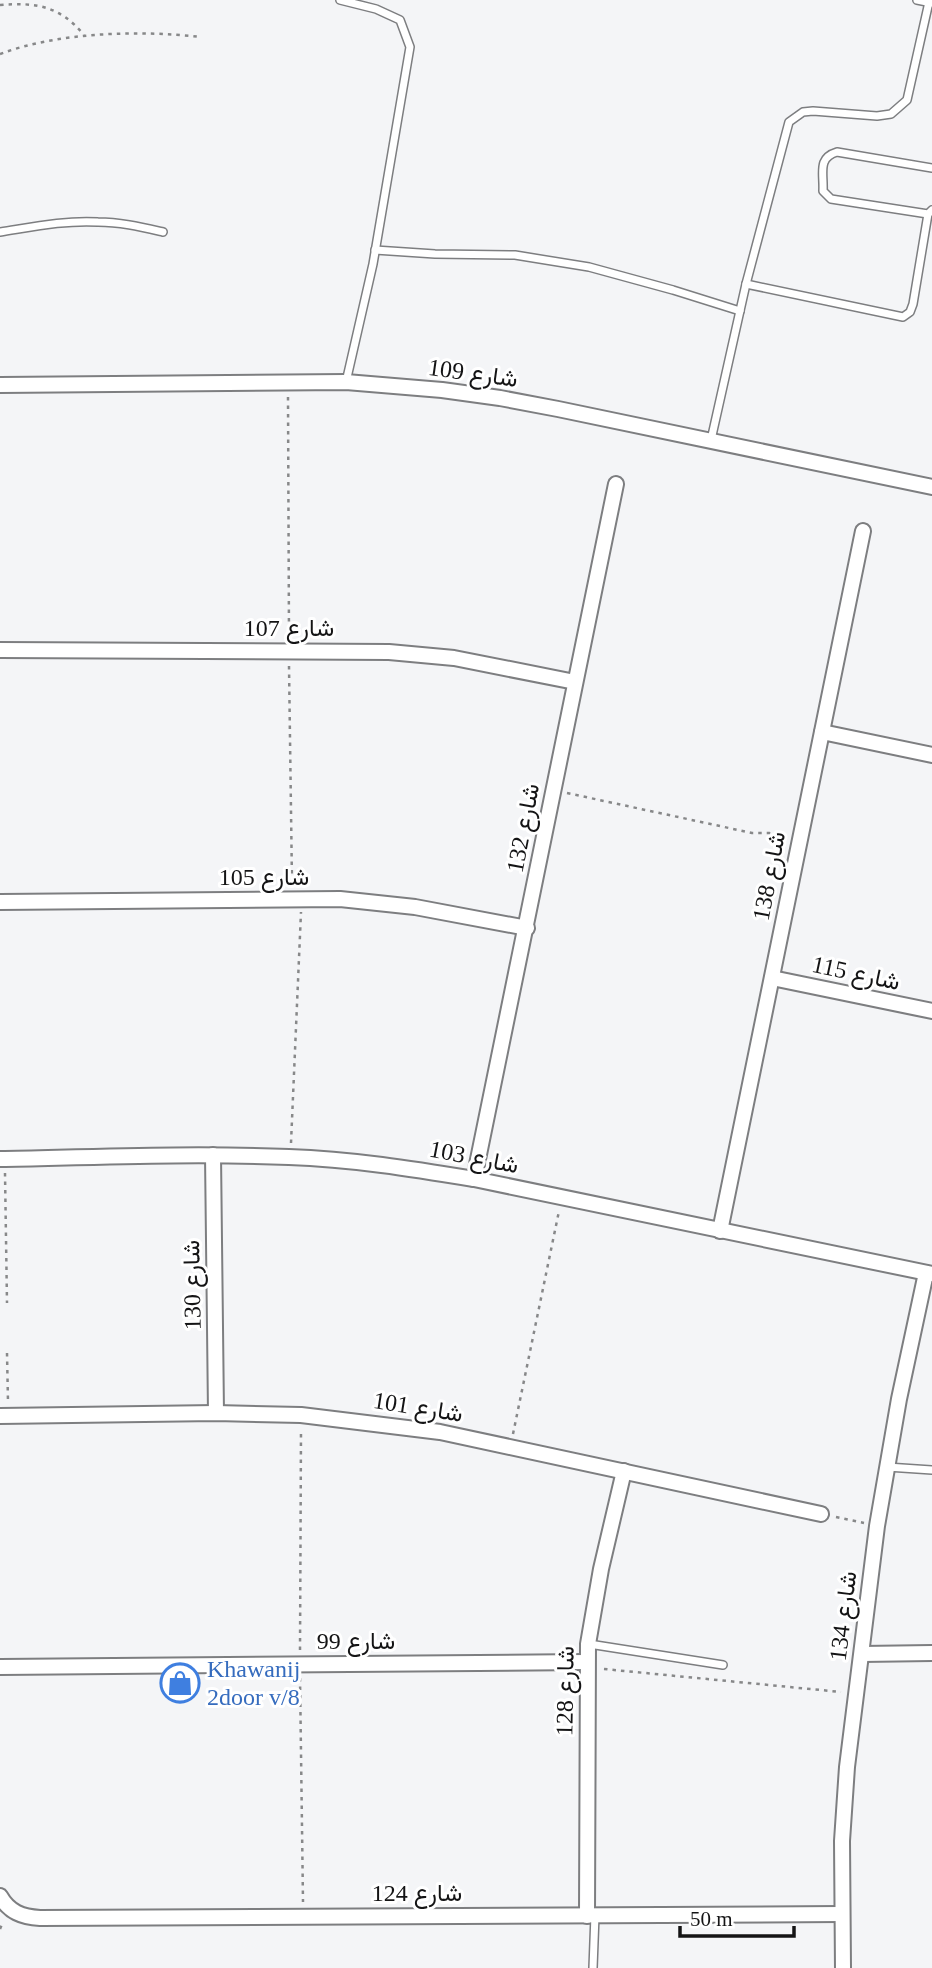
<svg xmlns="http://www.w3.org/2000/svg" width="932" height="1968" font-family="'Times New Roman',Vazirmatn,serif">
	<style>
		.lines { fill: none; stroke-linecap: round; stroke-linejoin: round }
		.lane-casing { stroke: #7d7e80; stroke-width: 10 }
		.street-casing { stroke: #7d7e80; stroke-width: 18 }
		.path { stroke: #878889; stroke-width: 2.5; stroke-dasharray: 3.5 5; stroke-linecap: butt }
		.lane { stroke: #fff; stroke-width: 7 }
		.street { stroke: #fff; stroke-width: 14 }
		.labels { text-anchor: middle; stroke-width: 6; stroke-linejoin: round; paint-order: stroke }
		.street-label { font-size: 24px; fill: #141415; stroke: #fff }
		.shop-label { font-size: 24px; fill: #366cbe; stroke: #fff; text-anchor: start }
	</style>
	<rect width="100%" height="100%" fill="#f4f5f7"/>
	<g class="lines">
		<g class="lane-casing">
			<g id="lane">
				<path d="M340,0l36,9 24,11 10,27 -37,217 -27,118"/>
				<path d="M917,0l15,3"/>
				<path d="M932,168l-95,-16c-20,6 -13,21 -14,39l8,8 97,15 4,-4"/>
				<path d="M0,232c32,-5 65,-12 98,-10 22,0 43,5 65,10"/>
				<path d="M375,250l60,4 80,1 74,12 84,23 67,21"/>
				<path d="M746,284l157,33 7,-5 3,-8 15,-90"/>
				<path d="M711,440l35,-156 43,-162 14,-10 10,-1 64,5 14,-2 16,-14 22,-98"/>
				<path d="M887,1467l45,3"/>
				<path d="M589,1644l134,21"/>
				<path d="M593,1968l2,-53"/>
			</g>
		</g>
		<g class="street-casing">
			<g id="street">
				<path d="M0,385l346,-3 96,8 58,8 58,11 374,78"/>
				<path d="M0,650l389,2 65,6 121,24"/>
				<path d="M822,732l110,23"/>
				<path d="M0,902l340,-3 75,8 112,21"/>
				<path d="M772,978l160,33"/>
				<path d="M213,1155l3,258"/>
				<path d="M0,1159c96,-2 193,-6 289,-2 62,2 124,12 185,22l458,95"/>
				<path d="M474,1179l142,-695"/>
				<path d="M720,1231l143,-700"/>
				<path d="M0,1416l216,-3 85,2 139,17 381,82"/>
				<path d="M862,1654l70,-1"/>
				<path d="M0,1667l586,-5"/>
				<path d="M0,1896c9,16 22,21 40,22l802,-4"/>
				<path d="M587,1916l1,-272 13,-75 23,-98"/>
				<path d="M843,1968l-1,-127 5,-74 30,-241 22,-127 27,-126"/>
			</g>
		</g>
		<g class="path">
			<path d="M0,5c36,-3 60,1 84,30"/>
			<path d="M0,54c59,-22 139,-24 201,-17"/>
			<path d="M288,397l1,242"/>
			<path d="M289,666l3,217"/>
			<path d="M567,793l185,40h17l18,4"/>
			<path d="M291,1143l10,-231"/>
			<path d="M5,1173l2,130"/>
			<path d="M7,1353l1,49"/>
			<path d="M513,1434l46,-223"/>
			<path d="M836,1517l28,6"/>
			<path d="M300,1650l1,-221"/>
			<path d="M604,1669l237,23"/>
			<path d="M300,1678l3,224"/>
			<path d="M0,1929l3,-7"/>
		</g>
		<use href="#lane" class="lane"/>
		<use href="#street" class="street"/>
	</g>
	<defs>
		<g id="shop-ring" transform="scale(2.0125)"><circle r="9.5" fill="#fff" stroke="#3f7fe0" stroke-width="1.5"/><path d="M-5-2.5h2.3a2.7 3.5 0 0 1 5.4 0H5L5.5 6h-11ZM-1.5-2.5h3a1.5 2.3 0 0 0-3 0Z" fill="#3f7fe0"/></g>
	</defs>
	<g fill-rule="evenodd">
		<use href="#shop-ring" x="180" y="1683"/>
	</g>
	<g class="labels">
		<g class="street-label">
			<text transform="translate(473 373) rotate(8)" y="8">شارع 109</text>
			<text x="289" y="636">شارع 107</text>
			<text transform="translate(523 828) rotate(-79)" y="8">شارع 132</text>
			<text transform="translate(769 876) rotate(-79)" y="8">شارع 138</text>
			<text x="264" y="885">شارع 105</text>
			<text transform="translate(856 973) rotate(12)" y="8">شارع 115</text>
			<text transform="translate(474 1157) rotate(11)" y="8">شارع 103</text>
			<text transform="translate(192 1285) rotate(-91)" y="8">شارع 130</text>
			<text transform="translate(418 1407) rotate(9)" y="8">شارع 101</text>
			<text transform="translate(843 1616) rotate(-83)" y="8">شارع 134</text>
			<text x="356" y="1649">شارع 99</text>
			<text transform="translate(565 1691) rotate(-89)" y="8">شارع 128</text>
			<text x="417" y="1901">شارع 124</text>
		</g>
		<g class="shop-label">
			<text x="207" y="1677">Khawanij<tspan x="207" dy="28">2door v/8</tspan></text>
		</g>
	</g>
	<path d="M680 1926v10h114v-10" fill="none" stroke="#141415" stroke-width="3.5"/>
	<text x="690" y="1926" font-size="21" fill="#141415" stroke="#ffffff" stroke-width="5" paint-order="stroke">50 m</text>
</svg>
